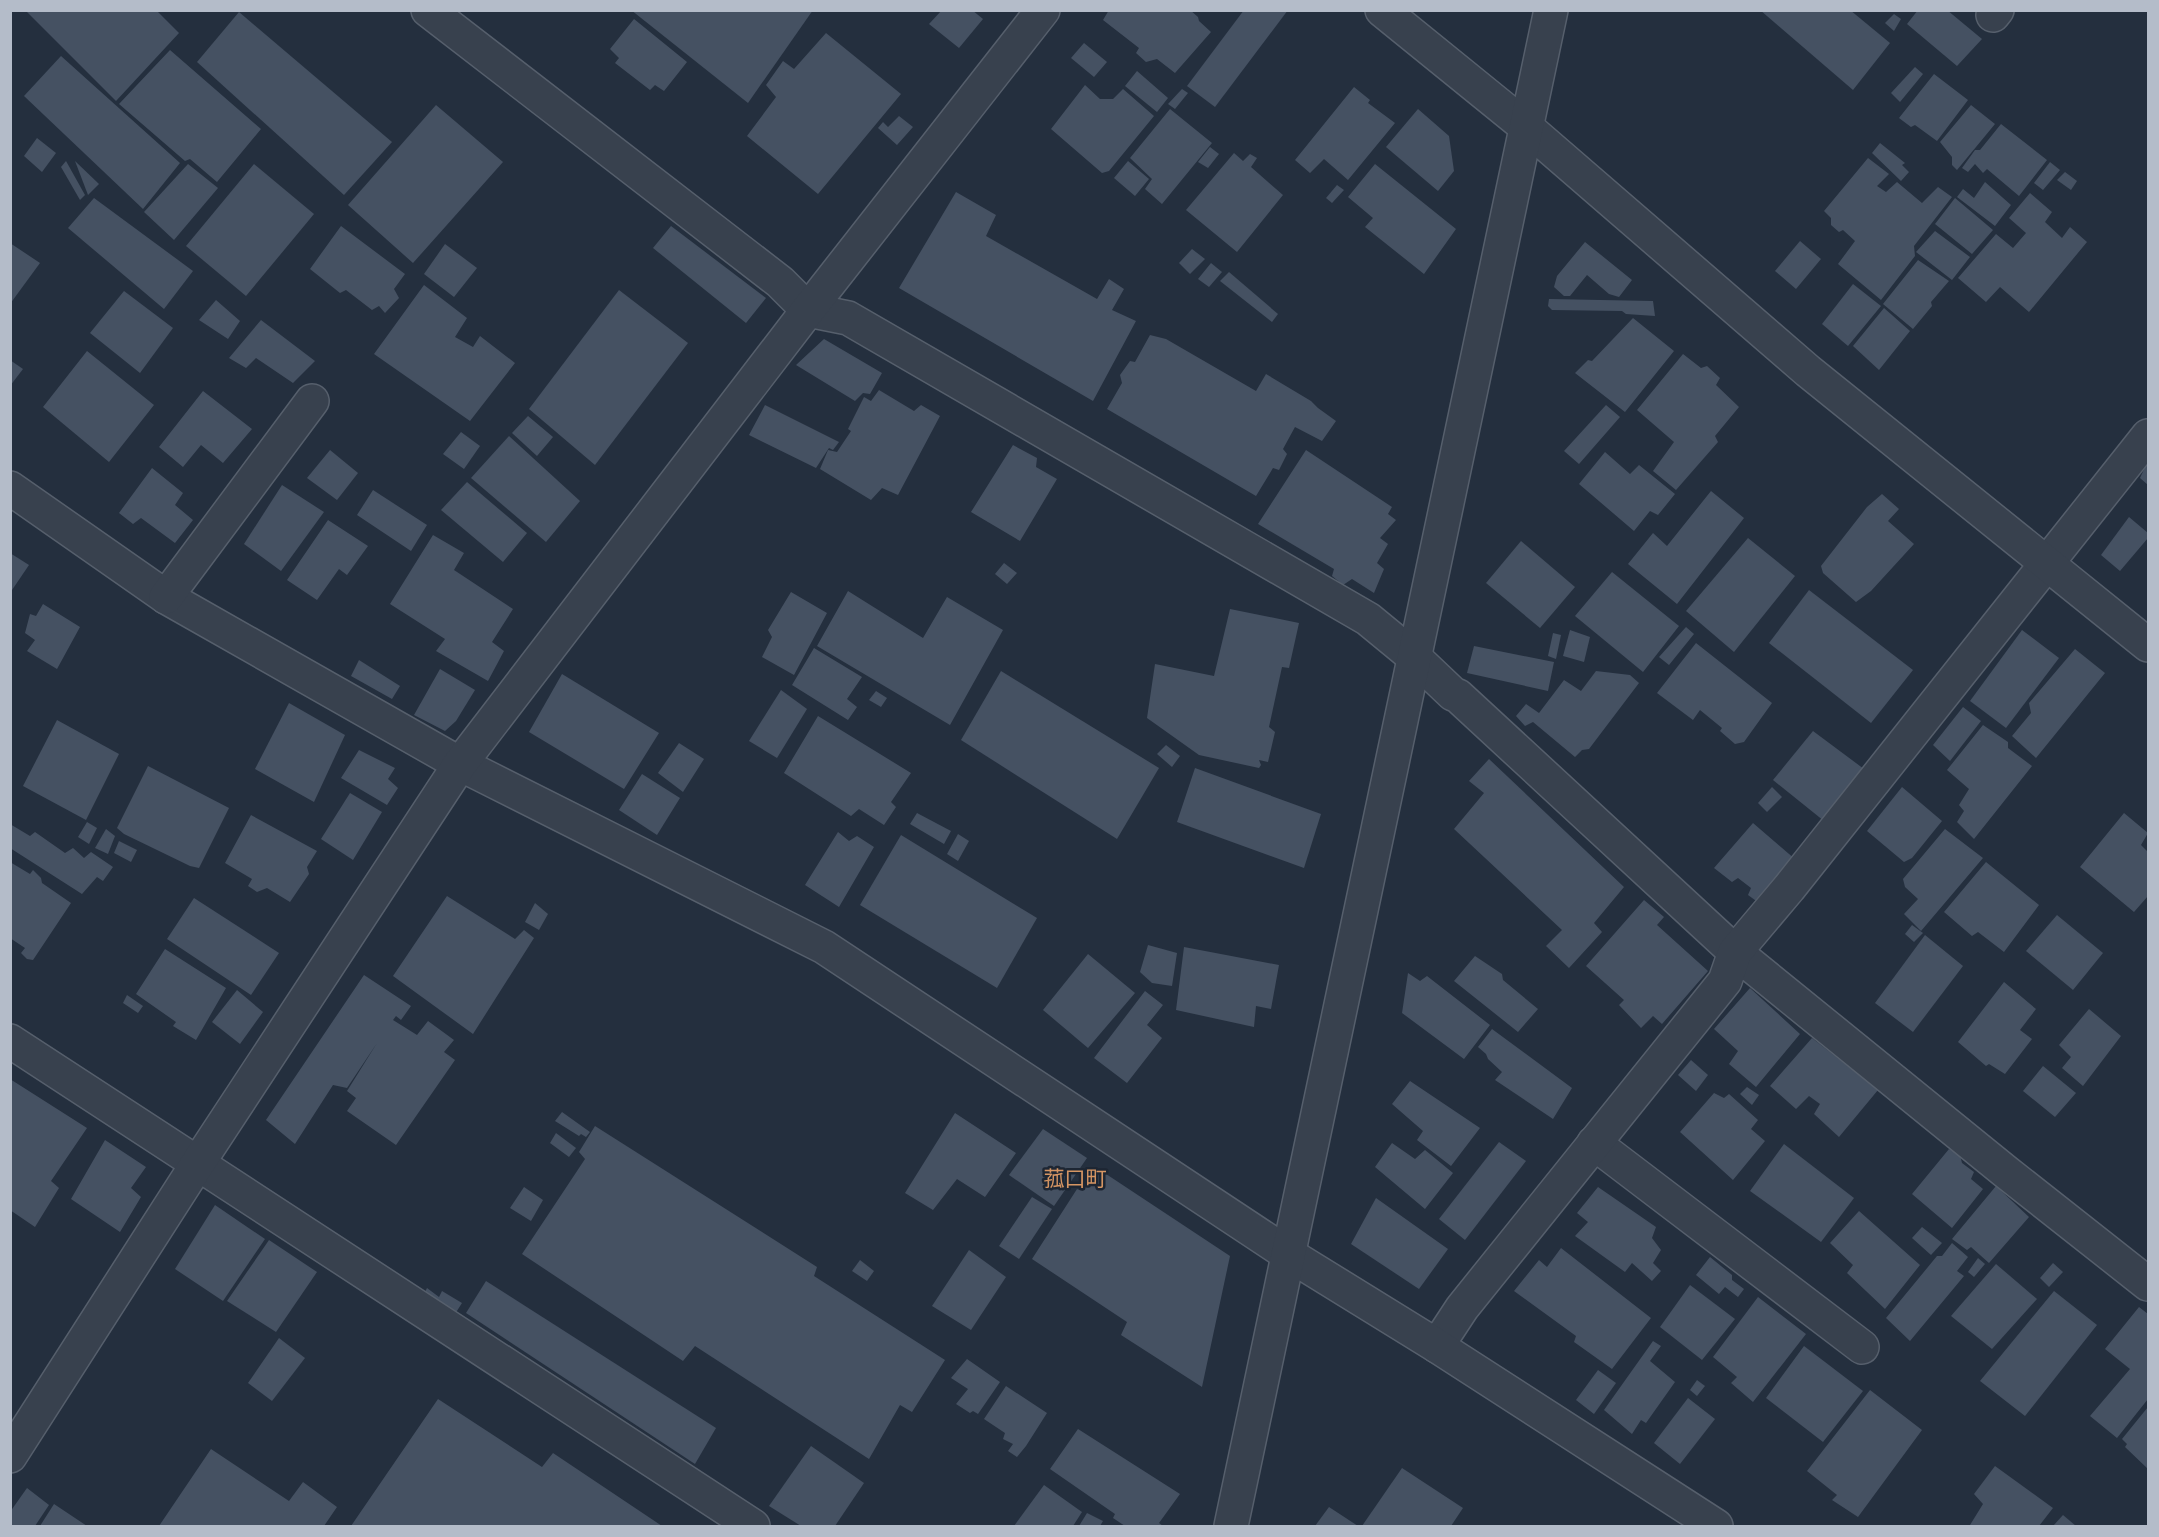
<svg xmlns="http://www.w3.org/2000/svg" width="2159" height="1537" font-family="Commissioner,'Noto Sans JP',sans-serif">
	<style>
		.building { fill: #455162 }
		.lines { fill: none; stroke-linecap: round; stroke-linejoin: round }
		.minor-casing { stroke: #565f6c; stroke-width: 36 }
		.tertiary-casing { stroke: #565f6c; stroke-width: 36 }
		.minor { stroke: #38414e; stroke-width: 33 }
		.tertiary { stroke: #38414e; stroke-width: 33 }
		.labels { text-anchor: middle; stroke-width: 5; stroke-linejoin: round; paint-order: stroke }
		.quarter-label { font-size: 21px; fill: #d59563; stroke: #1d2633 }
	</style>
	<rect width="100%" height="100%" fill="#242f3e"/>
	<g class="building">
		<path d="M25,10h131l23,23 -63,68z"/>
		<path d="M631,10h182l-65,93z"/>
		<path d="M942,10h30l11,9 -24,29 -30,-24z"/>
		<path d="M1109,10h81l8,7 1,4 12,11 -36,41 -18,-14 -11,3 -10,-9 3,-5 -36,-28z"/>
		<path d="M1244,10h44l-73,97 -28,-21z"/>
		<path d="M1760,10h90l40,33 -37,47z"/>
		<path d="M1918,10h29l35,29 -25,27 -50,-42z"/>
		<path d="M239,12l153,130 -48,53 -147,-133z"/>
		<path d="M1894,14l7,5 -7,12 -9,-8z"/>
		<path d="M634,19l53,43 -23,29 -9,-6 -5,5 -35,-27 4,-5 -9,-9z"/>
		<path d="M826,33l75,61 -83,100 -71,-58 29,-39 -10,-12 17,-24 11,8z"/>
		<path d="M1084,43l23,19 -13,15 -23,-19z"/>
		<path d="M170,50l91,79 -44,53 -27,-23 -5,2 -66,-57z"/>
		<path d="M61,56l119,107 -37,46 -119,-113z"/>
		<path d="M1915,67l8,7 -23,28 -9,-9z"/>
		<path d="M1137,71l31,27 -11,14 -32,-26z"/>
		<path d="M1934,74l34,26 -31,41 -22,-16 -4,2 -12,-9z"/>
		<path d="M1085,85l15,14h13l10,-10 31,27 -45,55 -7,2 -51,-44z"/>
		<path d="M1354,87l16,13 -2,3 27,20 -47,57 -24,-21 -14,14 -15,-13z"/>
		<path d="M1182,89l6,4 -13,16 -7,-5z"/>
		<path d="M436,105l67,57 -90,101 -65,-58z"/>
		<path d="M1971,105l24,19 -38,46 -5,-5v-8l-12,-15z"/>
		<path d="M1170,109l42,34 -50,61 -17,-15 7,-10 -22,-21z"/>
		<path d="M1418,109l31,27 5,35 -16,20 -52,-44z"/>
		<path d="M899,116l14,11 -16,18 -19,-17 5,-6 5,5z"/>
		<path d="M2001,124l46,36 -28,36 -32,-27 -4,4 -8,-9 -7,8 -6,-4 13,-18h5z"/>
		<path d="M37,138l19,15 -14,19 -18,-16z"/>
		<path d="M1880,143l25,20 -3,2 7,7 -8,9 -29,-28z"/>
		<path d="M1210,147l9,7 -11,14 -10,-6z"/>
		<path d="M1234,153l9,8 7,-7 7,4 -6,9 32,28 -46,57 -51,-42z"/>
		<path d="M1868,158l21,16 -12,12 9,6 11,-10 25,21 16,-16 14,10 -38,49 1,10 -34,44 -43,-36 17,-23 -12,-11 -4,2 -8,-7v-7l-7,-7z"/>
		<path d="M66,161l19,34 -5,5 -19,-33z"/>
		<path d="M75,161l24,23 -11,11z"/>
		<path d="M1128,161l21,18 -14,17 -21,-18z"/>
		<path d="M2050,162l10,8 -17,20 -9,-7z"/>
		<path d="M188,164l30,24 -44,52 -30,-28z"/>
		<path d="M254,164l60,50 -68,82 -60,-50z"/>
		<path d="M1375,164l81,65 -32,45 -59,-47 8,-9 -25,-21z"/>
		<path d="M2065,172l12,9 -6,9 -14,-10z"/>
		<path d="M1985,182l26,23 -16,21 -38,-29 6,-8 11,9z"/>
		<path d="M1337,185l7,5 -12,13 -6,-5z"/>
		<path d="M956,192l40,23 -10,21 111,63 12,-20 15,10 -12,21 24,11 -43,80 -194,-113z"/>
		<path d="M2030,193l22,19 -7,10 17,16 8,-11 17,15 -58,70 -29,-25 -14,15 -28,-24 38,-44 17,14 13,-15 -17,-15z"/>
		<path d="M94,198l99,73 -29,38 -96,-81z"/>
		<path d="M1955,198l38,32 -21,24 -37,-30z"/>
		<path d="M341,226l64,48 -11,15 5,9 -14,15 -6,-7 -7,4 -26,-20 -6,3 -30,-24z"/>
		<path d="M671,226l95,72 -20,25 -93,-75z"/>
		<path d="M1935,231l35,26 -18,23 -36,-28z"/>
		<path d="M1800,241l21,18 -25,30 -21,-18z"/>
		<path d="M1585,242l47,38 -13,17 -10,-3 -22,-19 -17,21h-6l-10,-9 3,-11z"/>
		<path d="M10,243l30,20 -30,41z"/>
		<path d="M445,244l32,24 -23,29 -30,-23z"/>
		<path d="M1192,249l13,10 -15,15 -11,-11z"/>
		<path d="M1918,260l31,21 -18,21 1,4 -19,23 -30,-25z"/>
		<path d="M1211,263l11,9 -13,15 -11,-8z"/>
		<path d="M1229,272l49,42 -6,8 -52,-41z"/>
		<path d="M1853,284l28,22 -33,40 -26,-22z"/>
		<path d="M424,285l43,33 -12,19 18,10 7,-11 35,27 -45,58 -96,-67z"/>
		<path d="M619,290l69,53 -93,122 -66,-56z"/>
		<path d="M124,291l49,37 -33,45 -50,-40z"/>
		<path d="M1549,299l104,2 2,15 -29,-2 -4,-3 -70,-1 -4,-4z"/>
		<path d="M216,300l24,21 -12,18 -29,-19z"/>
		<path d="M1884,308l26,23 -31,39 -26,-24z"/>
		<path d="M1633,318l41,33 -49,61 -50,-39 13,-13 4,1z"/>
		<path d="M261,320l54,41 -22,22 -37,-25 -10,10 -17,-10z"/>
		<path d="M1150,335l16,4 90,52 10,-17 45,27 7,7 18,13 -14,20 -27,-14 -12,22 4,5 -8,16 -6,-2 -17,28 -149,-87 15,-26 -2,-8 10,-14 5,1z"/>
		<path d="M824,339l58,34 -12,21 -7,-1 -8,8 -59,-36z"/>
		<path d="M87,351l67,54 -45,57 -66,-55z"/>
		<path d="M1683,354l18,14 6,-2 13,12 -4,7 23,22 -24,29 3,6 -42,48 -23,-19 21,-29 -37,-32z"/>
		<path d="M10,360l13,9 -13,17z"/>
		<path d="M879,390l35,21 7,-6 19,11 -42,79 -16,-7 -11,12 -51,-31 8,-19 9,2 14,-21 -3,-2 16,-32 7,4z"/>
		<path d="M203,391l49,38 -29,34 -22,-18 -18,22 -24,-20z"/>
		<path d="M765,405l74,37 -6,8 -4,-2 -13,20 -67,-33z"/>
		<path d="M1606,405l14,12 -41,47 -15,-13z"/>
		<path d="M528,416l25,21 -16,19 -25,-23z"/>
		<path d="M461,432l19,14 -16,23 -21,-15z"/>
		<path d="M509,436l71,65 -34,41 -75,-64z"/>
		<path d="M1013,445l24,13 -1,9 21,12 -37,62 -49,-29z"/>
		<path d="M330,450l28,23 -21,27 -30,-22z"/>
		<path d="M1306,450l86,57 -4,7 8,6 -16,18 8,6 -11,19 7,6 -10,24 -22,-14 -9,6 -11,-9 2,-7 -76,-45z"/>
		<path d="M1605,452l25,22 9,-9 36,29 -17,21 -8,-4 -16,20 -55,-47z"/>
		<path d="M2147,463l1,1v21l-8,-7z"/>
		<path d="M152,468l31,25 -8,12 18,15 -18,23 -34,-25 -8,6 -14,-11z"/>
		<path d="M467,482l60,51 -24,29 -62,-52z"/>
		<path d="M282,485l42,27 -43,59 -37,-27z"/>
		<path d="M373,490l54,35 -16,26 -54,-36z"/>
		<path d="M1711,491l33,27 -67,86 -49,-40 25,-31 14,13z"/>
		<path d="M1882,494l17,15 -11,12 26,23 -43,47 -15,11 -33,-29 -2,-7 46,-59z"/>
		<path d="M2129,517l19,16v5l-28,33 -19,-16z"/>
		<path d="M328,520l40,26 -21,29 -8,-6 -22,31 -30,-20z"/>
		<path d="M433,535l31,18 -10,17 59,39 -21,33 12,9 -16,30 -52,-30 9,-12 -55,-35z"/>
		<path d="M1748,538l47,38 -61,76 -48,-41z"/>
		<path d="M1521,541l54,46 -35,41 -54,-45z"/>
		<path d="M10,553l19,12 -19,28z"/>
		<path d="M1004,563l13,10 -10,11 -12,-10z"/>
		<path d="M1612,572l67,54 -36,46 -68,-56z"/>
		<path d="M1809,590l104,80 -42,53 -102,-80z"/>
		<path d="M848,591l75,47 24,-41 56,33 -53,95 -133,-79z"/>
		<path d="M791,592l36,21 -33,62 -32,-18 10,-20 -4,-7z"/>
		<path d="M43,604l37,23 -23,42 -30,-18 8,-11 -10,-7 5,-19 6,2z"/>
		<path d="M1230,609l69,14 -10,45 -7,-1 -13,60 6,5 -7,30 -9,-2 2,5 -2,3 -60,-13 -52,-37 8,-54 59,12z"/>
		<path d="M1686,627l8,7 -25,31 -10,-8z"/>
		<path d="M1570,630l20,7 -6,25 -21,-6z"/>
		<path d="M2022,630l37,28 -53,70 -36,-27z"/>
		<path d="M1553,633l8,2 -5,24 -8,-3z"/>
		<path d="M1696,643l76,60 -28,39 -9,2 -15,-13 2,-3 -22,-18 -7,10 -36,-27z"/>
		<path d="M1474,646l80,16 -6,29 -81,-18z"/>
		<path d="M814,648l48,29 -15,22 10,8 -9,13 -56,-35z"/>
		<path d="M2075,649l30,24 -69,85 -24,-22 19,-23 -2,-10z"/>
		<path d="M359,660l41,26 -8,13 -41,-23z"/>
		<path d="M440,669l35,21 -19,31 -11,10 -31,-16z"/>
		<path d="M1001,671l158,97 -42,71 -156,-99z"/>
		<path d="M1596,671l34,4 9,8 -50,66 -7,1 -7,7 -42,-35 -8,4 -9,-10 10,-12 13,9 25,-33 17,11z"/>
		<path d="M562,674l97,59 -35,56 -95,-57z"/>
		<path d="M781,690l26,19 -30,49 -28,-17z"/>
		<path d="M876,691l11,7 -6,9 -12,-7z"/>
		<path d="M289,703l56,32 -31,67 -59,-33z"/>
		<path d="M1963,707l18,14 -31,40 -17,-16z"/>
		<path d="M818,716l93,57 -20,29 5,5 -12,18 -25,-16 -8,7 -67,-43z"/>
		<path d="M57,720l62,34 -33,66 -63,-34z"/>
		<path d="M1983,725l25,17v6l24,18 -58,73 -17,-17 7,-11 -5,-6 10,-16 -22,-19z"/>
		<path d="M1813,731l51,38 -40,52 -51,-41z"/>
		<path d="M679,743l25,16 -21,33 -25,-19z"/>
		<path d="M1166,745l14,11 -8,11 -15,-13z"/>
		<path d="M359,750l36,18 -7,11 10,9 -11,17 -46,-27z"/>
		<path d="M1489,759l135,128 -30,36 8,9 -33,36 -23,-22 16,-16 -108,-101 30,-36 -15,-12z"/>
		<path d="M148,766l81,42 -30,60 -9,-2 -66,-32 -7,-6z"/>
		<path d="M1195,768l126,46 -17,54 -127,-46z"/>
		<path d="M642,774l38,24 -23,37 -38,-25z"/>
		<path d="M1772,787l10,10 -15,15 -9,-9z"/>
		<path d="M1902,787l40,34 -30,37 -8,4 -37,-31z"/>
		<path d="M350,793l32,19 -29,48 -32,-21z"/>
		<path d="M917,813l34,18 -7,13 -34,-20z"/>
		<path d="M2124,813l24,20 -7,12 7,7v44l-14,16 -54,-45z"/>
		<path d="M251,815l66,36 -10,16 2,7 -19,28 -23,-14 -10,4 -9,-6 4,-7 -27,-16z"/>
		<path d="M87,822l10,6 -8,16 -11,-7z"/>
		<path d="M1753,823l43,37 -37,43 -11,-8 3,-7 -13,-10 -6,4 -18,-14z"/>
		<path d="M10,824l20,12 5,-4 30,21 8,-5 11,10 7,-6 22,15 -10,14 -6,-4 -15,17 -72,-46z"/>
		<path d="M106,829l9,7 -7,18 -13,-6z"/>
		<path d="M1945,829l38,29 -62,73 -17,-17 14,-15 -13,-12 -2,-8z"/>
		<path d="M838,832l11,9 8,-5 17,11 -35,60 -34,-22z"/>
		<path d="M958,834l11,7 -11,20 -11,-7z"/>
		<path d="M901,835l136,83 -40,70 -137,-83z"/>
		<path d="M119,841l18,9 -6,12 -17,-9z"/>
		<path d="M10,862l20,12 3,-4 8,8 1,5 29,20 -38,57 -6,-1 -6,-6 4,-5 -15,-10z"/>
		<path d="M1986,862l53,43 -35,47 -26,-20 -6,4 -28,-24z"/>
		<path d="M447,896l68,43 9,-9 10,8 -61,96 -80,-58z"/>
		<path d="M194,898l85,55 -28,42 -84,-56z"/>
		<path d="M1644,900l20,17 -7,8 51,46 -46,53 -9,-8 -12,12 -22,-23 5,-5 -38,-34z"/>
		<path d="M535,903l13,11 -9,16 -14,-8z"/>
		<path d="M2057,915l46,38 -30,37 -47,-39z"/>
		<path d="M1912,925l11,8 -9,9 -9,-8z"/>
		<path d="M1925,935l38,31 -50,66 -38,-29z"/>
		<path d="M1148,945l29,8 -5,33 -20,-3 -12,-11z"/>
		<path d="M1184,947l95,18 -8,44 -15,-3 -2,21 -78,-17z"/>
		<path d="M165,949l61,39 -30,52 -23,-14 3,-4 -40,-28z"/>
		<path d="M1088,954l47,39 -47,55 -45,-38z"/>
		<path d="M1475,956l27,18 1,6 35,29 -20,23 -64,-51z"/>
		<path d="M1408,973l12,8 7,-5 63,49 -26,34 -62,-46z"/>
		<path d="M364,975l47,31 -10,14 -5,-4 -3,4 24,15 11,-14 26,19 -10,12 11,8 -59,85 -49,-34 9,-13 -9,-7 30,-48 -30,45 -14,-3 -38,59 -29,-24z"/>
		<path d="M2004,982l32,27 -16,21 12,9 -27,35 -16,-10 -3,2 -28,-24z"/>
		<path d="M1750,988l50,46 -44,53 -27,-23 9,-13 -24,-22z"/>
		<path d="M237,990l26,22 -23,32 -28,-22z"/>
		<path d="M1145,991l18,14 -16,20 15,13 -35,45 -33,-25z"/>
		<path d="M127,995l16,11 -5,7 -15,-10z"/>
		<path d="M2089,1009l32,27 -38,50 -21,-18 9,-11 -12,-12z"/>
		<path d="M1492,1029l80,59 -19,31 -58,-39 7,-8 -14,-13 -2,-5 -8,-7z"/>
		<path d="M1812,1038l66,52 -39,47 -25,-23 6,-10 -11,-8 -13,13 -26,-23z"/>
		<path d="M1691,1060l17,15 -12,16 -18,-16z"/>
		<path d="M2043,1066l33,27 -21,24 -32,-26z"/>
		<path d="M10,1079l77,49 -36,53 8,7 -24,39 -25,-17z"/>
		<path d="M1410,1081l70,47 -29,38 -34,-26 6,-9 -31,-27z"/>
		<path d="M1747,1087l12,8 -7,10 -12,-11z"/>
		<path d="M1714,1093l10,5 5,-4 29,26 -7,9 14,12 -32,39 -53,-48z"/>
		<path d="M562,1112l28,20 -4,5 -5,-3 -2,2 -24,-15z"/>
		<path d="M955,1113l61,40 -31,44 -28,-18 -24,31 -28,-17z"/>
		<path d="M595,1126l222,141 -3,9 131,84 -33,52 -12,-7 -31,54 -174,-113 -12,15 -161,-107 63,-95 -6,-7z"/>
		<path d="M1043,1129l44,29 -33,48 -45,-31z"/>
		<path d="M556,1133l20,15 -7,9 -19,-14z"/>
		<path d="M105,1140l41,27 -15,21 10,9 -21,35 -49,-33z"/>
		<path d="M1499,1142l27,19 -61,79 -26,-21z"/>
		<path d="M1392,1143l23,16 10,-9 28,23 -28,36 -50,-42z"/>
		<path d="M1784,1144l70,54 -33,44 -71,-51z"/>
		<path d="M1949,1149l11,6 2,8 12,9 -3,7 12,10 -31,39 -40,-34z"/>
		<path d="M1097,1168l133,88 -28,131 -81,-52 6,-13 -95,-63 45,-70 6,2z"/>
		<path d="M1996,1186l33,31 -40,46 -18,-16 -4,3 -15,-11z"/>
		<path d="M524,1187l19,13 -12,21 -21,-13z"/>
		<path d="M1598,1187l58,40 -4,11 9,12 -8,13 8,8 -9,10 -20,-18 -7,9 -50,-36 13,-14 -11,-9z"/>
		<path d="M1032,1197l20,12 -33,50 -20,-13z"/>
		<path d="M1376,1198l72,51 -29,40 -68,-45z"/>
		<path d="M215,1205l50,34 -42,62 -48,-32z"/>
		<path d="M1859,1211l61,54 -35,44 -38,-36 6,-8 -23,-22z"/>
		<path d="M1922,1227l20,16 -11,12 -19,-17z"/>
		<path d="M269,1240l48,32 -41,60 -49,-31z"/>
		<path d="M1952,1243l16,14 -11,14 7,5 -54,65 -24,-23 51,-62h5z"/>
		<path d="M1561,1248l90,70 -39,51 -38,-27 2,-6 -62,-45 25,-31 8,7z"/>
		<path d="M969,1250l37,27 -35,53 -39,-24z"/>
		<path d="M1710,1257l22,18v5l12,9 -6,8 -13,-10 -6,7 -23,-19z"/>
		<path d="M1978,1258l7,6 -11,13 -6,-5z"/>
		<path d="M860,1260l14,11 -7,10 -15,-10z"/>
		<path d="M2053,1263l10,9 -14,15 -9,-9z"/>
		<path d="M1996,1264l41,35 -45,50 -41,-33z"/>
		<path d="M486,1281l230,147 -21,36 -229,-151z"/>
		<path d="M1690,1285l45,34 -33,41 -42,-33z"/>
		<path d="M427,1288l12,9 3,-6 20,12 -7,11 -31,-20z"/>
		<path d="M2054,1291l43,34 -72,91 -45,-35z"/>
		<path d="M1758,1297l48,37 -53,68 -22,-19 6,-6 -24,-20z"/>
		<path d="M2139,1307l9,7v85l-31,39 -27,-22 40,-47 -25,-20z"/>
		<path d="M279,1338l26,20 -33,43 -24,-18z"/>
		<path d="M1653,1341l8,5 -11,15 25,21 -29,41 -5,-3 -9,14 -28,-24z"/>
		<path d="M1804,1346l59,45 -40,51 -57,-44z"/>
		<path d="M967,1359l33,23 -22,32 -5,-3 -3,2 -14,-9 12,-15 -17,-11z"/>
		<path d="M1598,1370l18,13 -22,31 -18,-14z"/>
		<path d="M1697,1380l8,6 -8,10 -7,-6z"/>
		<path d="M1006,1386l41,27 -21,33 -9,11 -9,-6 5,-7 -10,-5 2,-6 -21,-14z"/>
		<path d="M1870,1390l52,40 -64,87 -26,-17 5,-5 -30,-24z"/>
		<path d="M1688,1398l27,21 -35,45 -26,-21z"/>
		<path d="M438,1399l104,68 11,-14 109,73h-311z"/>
		<path d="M2148,1407v62l-23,-22 2,-3 -5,-5z"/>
		<path d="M1078,1429l102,65 -21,29 4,3h-38l-12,-8 2,-4 -65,-45z"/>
		<path d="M811,1446l53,37 -29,43h-34l-32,-20z"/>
		<path d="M211,1449l78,52 14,-19 34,25 -13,19h-165z"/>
		<path d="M1995,1466l58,42 -14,18 -69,-1 13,-21 -9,-10z"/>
		<path d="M1402,1468l61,40 -12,18h-89z"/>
		<path d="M1044,1485l38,27 -9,14h-59z"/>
		<path d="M27,1488l22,17 -14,21h-25v-14z"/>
		<path d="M54,1504l33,22h-47z"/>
		<path d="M1329,1507l29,19h-43z"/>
		<path d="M1087,1513l16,8 -3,5h-21z"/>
		<path d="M2063,1515l13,11h-23z"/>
	</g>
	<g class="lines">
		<g class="minor-casing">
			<g id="minor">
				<path d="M428,10l352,272 28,28 40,8 520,301 45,37 40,38 5,2 277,256 271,220 142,112"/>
				<path d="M1993,15l4,-5"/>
				<path d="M10,488l156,109 294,167 364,183 464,307"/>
				<path d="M166,597l146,-196"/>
				<path d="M10,1041l743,485"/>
				<path d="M1594,1143l268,204"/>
				<path d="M1437,1346l25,-38 263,-327 10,-29 54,-64 359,-452"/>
				<path d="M10,1456l188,-293 262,-399 348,-454 235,-300"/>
			</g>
		</g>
		<g class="tertiary-casing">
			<g id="tertiary">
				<path d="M1382,10l143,116 283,245 340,274"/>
				<path d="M1288,1254l149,92 279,180"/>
				<path d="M1231,1526l320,-1516"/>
			</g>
		</g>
		<use href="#minor" class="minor"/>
		<use href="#tertiary" class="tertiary"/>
	</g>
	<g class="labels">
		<g class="quarter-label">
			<text x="1075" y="1186">菰口町</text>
		</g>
	</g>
	<rect width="2159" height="1537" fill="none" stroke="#b4bcc9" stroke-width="24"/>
</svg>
